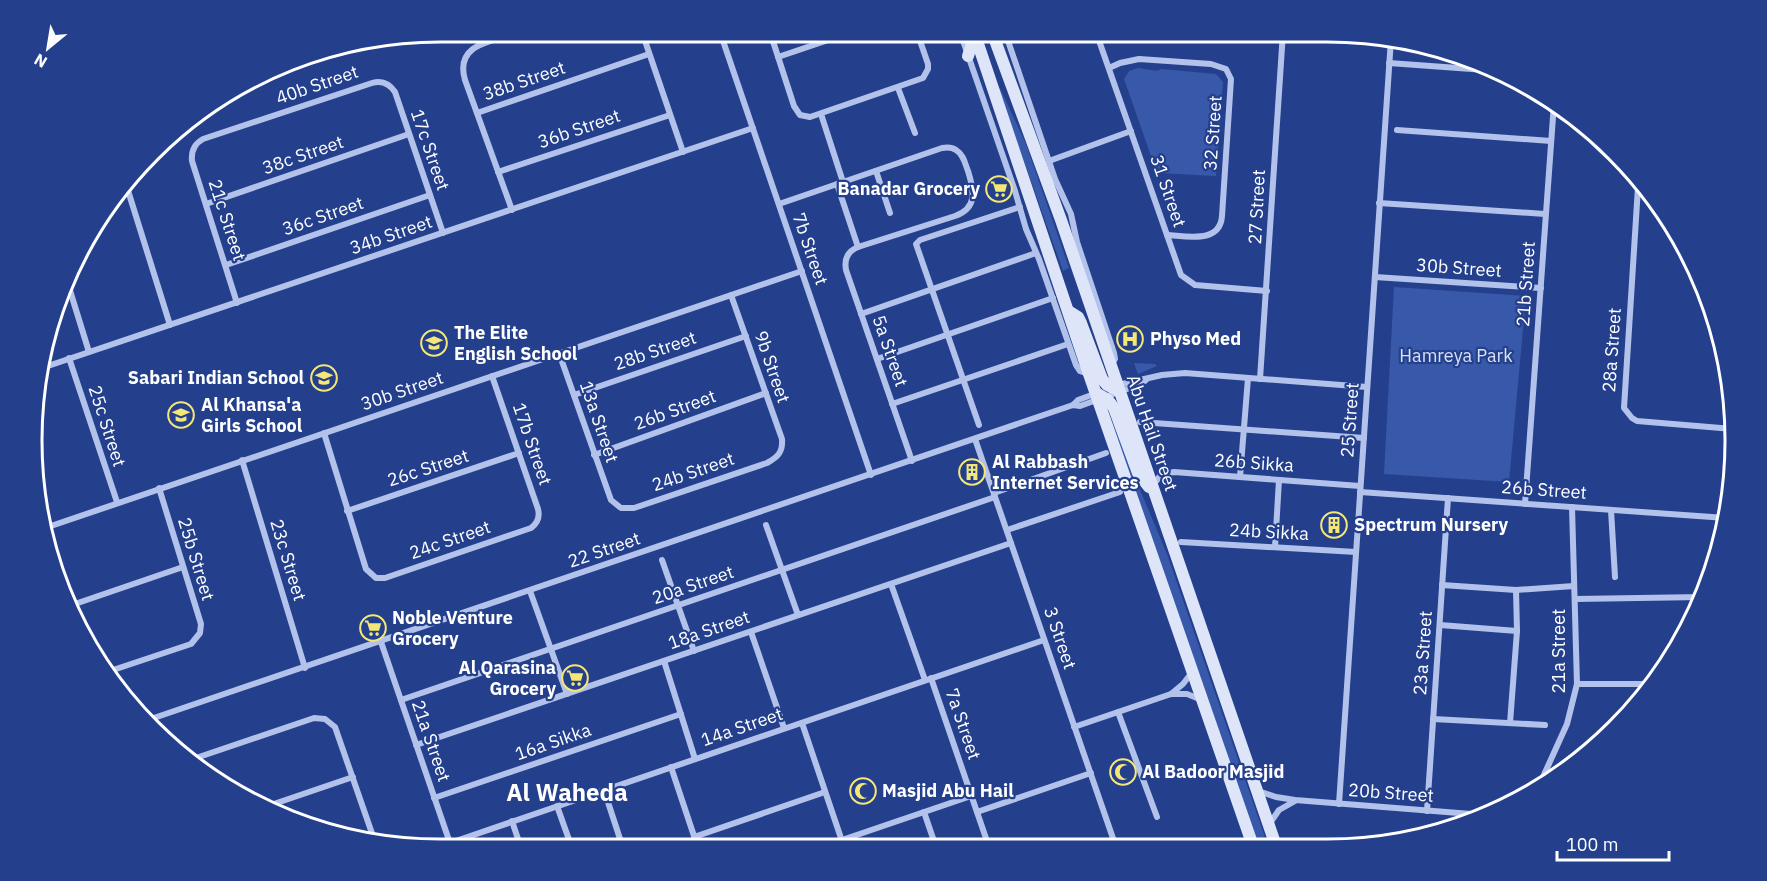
<svg xmlns="http://www.w3.org/2000/svg" width="1767" height="881" font-family="'IBM Plex Sans',sans-serif">
	<style>
		.green { fill: #3858a9 }
		.lines { fill: none; stroke-linecap: round; stroke-linejoin: round }
		.minor { stroke: #b3c2eb; stroke-width: 6 }
		.secondary { stroke: #dee5f9; stroke-width: 12 }
		.labels { text-anchor: middle; stroke-width: 4.5; stroke-linejoin: round; paint-order: stroke }
		.street-label { font-size: 18px; fill: #fff; stroke: #24408d }
		.poi-label { font-size: 18px; font-weight: bold; fill: #fff; stroke: #24408d; text-anchor: start }
		.park-label { font-size: 18px; fill: #d8e1f8; stroke: #24408d }
		.district-label { font-size: 24px; font-weight: bold; fill: #fff; stroke: #24408d }
		.rim { fill: none; stroke: #fff; stroke-width: 3 }
	</style>
	<rect width="100%" height="100%" fill="#24408d"/>
	<g class="green">
		<path d="M1138,68l19,3 4,-2 55,5 7,8 -7,94 -59,-3 -33,-94 5,-8z"/>
		<path d="M997,85l3,3 26,56 43,124 -6,3z"/>
		<path d="M1394,287l132,9 -17,186 -125,-8z"/>
		<path d="M1134,363l21,1 2,2 -19,8z"/>
		<path d="M1115,421l23,64 29,69 101,292h-9l-147,-424z"/>
	</g>
	<g class="lines">
		<g class="minor">
			<path d="M642,32l41,120"/>
			<path d="M720,32l151,443"/>
			<path d="M770,32l24,74 6,9 10,2 113,-39 5,-9v-5l-11,-32"/>
			<path d="M960,32l55,159 11,38 13,30 37,106 4,6 8,3"/>
			<path d="M1005,32l50,147 16,35 6,28 37,111 1,6 -3,5"/>
			<path d="M1096,32l85,243 14,10 72,6"/>
			<path d="M1284,37l106,6"/>
			<path d="M778,57l74,-25"/>
			<path d="M1389,63l110,8"/>
			<path d="M1109,68l11,-5 19,-4 72,5 15,5 5,10 -9,137c-2,28 -35,20 -55,19"/>
			<path d="M898,88l17,45"/>
			<path d="M477,113l172,-59"/>
			<path d="M821,114l22,68"/>
			<path d="M1397,130l154,11"/>
			<path d="M1049,161l82,-30"/>
			<path d="M876,171l14,42"/>
			<path d="M498,172l172,-57"/>
			<path d="M1640,180l-2,7 -14,221 8,10 5,3 96,8"/>
			<path d="M125,181l45,144"/>
			<path d="M837,184l21,63"/>
			<path d="M1379,203l166,11"/>
			<path d="M206,204l203,-70"/>
			<path d="M779,204l163,-56c5,-1 10,-1 14,2 8,5 9,14 12,21 6,19 10,37 -13,45l-97,31c-10,4 -14,12 -12,23l66,191"/>
			<path d="M512,210l-47,-130c-11,-38 30,-39 57,-48"/>
			<path d="M226,265l204,-70"/>
			<path d="M1375,277l166,11"/>
			<path d="M68,284l21,68"/>
			<path d="M237,303l-45,-142c-1,-10 2,-17 11,-22l169,-56c10,-3 17,0 23,9l48,141"/>
			<path d="M861,314l175,-61"/>
			<path d="M559,353l52,147 10,8h13l133,-45c11,-6 16,-11 15,-24l-51,-144"/>
			<path d="M69,358l48,144"/>
			<path d="M877,359l176,-61"/>
			<path d="M39,369l714,-241"/>
			<path d="M1260,379l23,-347"/>
			<path d="M1118,385l44,-10 23,-2 182,14"/>
			<path d="M574,395l172,-59"/>
			<path d="M892,404l176,-60"/>
			<path d="M1073,405l5,-5 19,-7"/>
			<path d="M1140,422l224,16"/>
			<path d="M979,425l-63,-181 4,-4 100,-33"/>
			<path d="M324,433l42,136 10,9h9l146,-50c7,-5 9,-11 7,-19l-46,-133"/>
			<path d="M975,439l141,408"/>
			<path d="M594,455l172,-62"/>
			<path d="M242,460l63,208"/>
			<path d="M1240,477l8,-99"/>
			<path d="M1152,486l9,-11 13,-3 186,14"/>
			<path d="M1360,492l366,26"/>
			<path d="M994,493l112,-40"/>
			<path d="M1525,504l29,-401"/>
			<path d="M1611,510l4,67"/>
			<path d="M347,511l172,-58"/>
			<path d="M766,525l32,90"/>
			<path d="M45,528l757,-257"/>
			<path d="M1007,530l113,-38"/>
			<path d="M1181,542l175,10"/>
			<path d="M1275,547l4,-67"/>
			<path d="M662,560l32,91"/>
			<path d="M891,584l34,96"/>
			<path d="M1442,585l74,5 58,-4"/>
			<path d="M530,591l37,103"/>
			<path d="M1575,599l127,-2"/>
			<path d="M69,606l114,-39"/>
			<path d="M1440,625l77,6"/>
			<path d="M751,632l33,96"/>
			<path d="M381,642l71,207"/>
			<path d="M664,661l31,98"/>
			<path d="M110,671l81,-27 9,-11 1,-9 -42,-136"/>
			<path d="M931,678l58,169"/>
			<path d="M1577,684h74"/>
			<path d="M1171,694l12,-10 10,-13"/>
			<path d="M401,700l594,-203"/>
			<path d="M1118,712l39,105"/>
			<path d="M1433,719l112,6"/>
			<path d="M145,721l928,-316 7,1 61,-22 5,-4"/>
			<path d="M802,723l42,124"/>
			<path d="M1510,723l7,-92 -1,-41"/>
			<path d="M1074,727l97,-33h16l15,6"/>
			<path d="M416,745l595,-202"/>
			<path d="M193,759l121,-41 11,1 10,8 40,115"/>
			<path d="M671,767l27,81"/>
			<path d="M1545,773l15,2"/>
			<path d="M1538,788l29,-64 10,-40 -5,-177"/>
			<path d="M604,790l19,58"/>
			<path d="M1258,791l18,6 19,3 189,15"/>
			<path d="M434,798l247,-84"/>
			<path d="M1339,804l52,-765"/>
			<path d="M557,806l15,42"/>
			<path d="M262,808l91,-31"/>
			<path d="M1427,811l21,-313"/>
			<path d="M924,812l12,35"/>
			<path d="M977,812l114,-39"/>
			<path d="M512,821l9,27"/>
			<path d="M1270,823l9,-13 16,-9"/>
			<path d="M694,837l131,-45"/>
			<path d="M842,840l129,-44"/>
			<path d="M450,843l594,-203"/>
		</g>
		<g class="secondary">
			<path d="M974,32l115,342 164,472"/>
			<path d="M992,32l69,188 215,626"/>
			<path d="M968,56l7,-22"/>
			<path d="M1070,312l8,5 3,6 21,56 5,6 12,6"/>
			<path d="M1096,393l12,7 6,8 24,65 11,14"/>
		</g>
	</g>
	<defs>
		<g id="supermarket-ring" transform="scale(1.35)"><circle r="9.5" fill="#24408d" stroke="#f5e776" stroke-width="1.5"/><path d="M-6-5.5h2.5l.6 2H6L4.5 2H-2.5L-4.4-4H-6ZM-1.5 3.2a1.3 1.3 0 1 0 .1 0ZM3 3.2a1.3 1.3 0 1 0 .1 0Z" fill="#f5e776"/></g>
		<g id="hospital-ring" transform="scale(1.35)"><circle r="9.5" fill="#24408d" stroke="#f5e776" stroke-width="1.5"/><path d="M-5-5h3v3.5h4V-5h3V5h-3V1.5h-4V5h-3Z" fill="#f5e776"/></g>
		<g id="school-ring" transform="scale(1.35)"><circle r="9.5" fill="#24408d" stroke="#f5e776" stroke-width="1.5"/><path d="M0-5L7-2L0 1L-7-2ZM-4 1L0 2.5L4 1V4Q0 6-4 4Z" fill="#f5e776"/></g>
		<g id="building-ring" transform="scale(1.35)"><circle r="9.5" fill="#24408d" stroke="#f5e776" stroke-width="1.5"/><path d="M-4-6H4V6H1V3H-1V6H-4ZM-2.5-4.3h1.7v1.8h-1.7ZM.8-4.3h1.7v1.8H.8ZM-2.5-1h1.7V.8h-1.7ZM.8-1h1.7V.8H.8Z" fill="#f5e776"/></g>
		<g id="mosque-ring" transform="scale(1.35)"><circle r="9.5" fill="#24408d" stroke="#f5e776" stroke-width="1.5"/><path d="M3.5-4.9A6 6 0 1 0 3.5 4.9A5 5 0 1 1 3.5-4.9Z" fill="#f5e776"/></g>
	</defs>
	<g fill-rule="evenodd">
		<use href="#supermarket-ring" x="999" y="189"/>
		<use href="#hospital-ring" x="1130" y="339"/>
		<use href="#school-ring" x="434" y="343"/>
		<use href="#school-ring" x="324" y="378"/>
		<use href="#school-ring" x="181" y="415"/>
		<use href="#building-ring" x="972" y="472"/>
		<use href="#building-ring" x="1334" y="525"/>
		<use href="#supermarket-ring" x="373" y="628"/>
		<use href="#supermarket-ring" x="575" y="678"/>
		<use href="#mosque-ring" x="1123" y="772"/>
		<use href="#mosque-ring" x="863" y="791"/>
	</g>
	<g class="labels">
		<g class="street-label">
			<text transform="translate(524 81) rotate(-19)" y="6">38b Street</text>
			<text transform="translate(317 85) rotate(-19)" y="6">40b Street</text>
			<text transform="translate(579 129) rotate(-19)" y="6">36b Street</text>
			<text transform="translate(1213 133) rotate(-86)" y="6">32 Street</text>
			<text transform="translate(430 150) rotate(71)" y="6">17c Street</text>
			<text transform="translate(303 155) rotate(-19)" y="6">38c Street</text>
			<text transform="translate(1168 191) rotate(71)" y="6">31 Street</text>
			<text transform="translate(1257 207) rotate(-87)" y="6">27 Street</text>
			<text transform="translate(323 216) rotate(-19)" y="6">36c Street</text>
			<text transform="translate(227 220) rotate(72)" y="6">21c Street</text>
			<text transform="translate(391 235) rotate(-19)" y="6">34b Street</text>
			<text transform="translate(810 249) rotate(71)" y="6">7b Street</text>
			<text transform="translate(1459 268) rotate(4)" y="6">30b Street</text>
			<text transform="translate(1526 284) rotate(-86)" y="6">21b Street</text>
			<text transform="translate(1612 350) rotate(-86)" y="6">28a Street</text>
			<text transform="translate(655 351) rotate(-19)" y="6">28b Street</text>
			<text transform="translate(890 351) rotate(71)" y="6">5a Street</text>
			<text transform="translate(772 367) rotate(71)" y="6">9b Street</text>
			<text transform="translate(402 391) rotate(-19)" y="6">30b Street</text>
			<text transform="translate(675 410) rotate(-20)" y="6">26b Street</text>
			<text transform="translate(1350 420) rotate(-86)" y="6">25 Street</text>
			<text transform="translate(599 422) rotate(71)" y="6">13a Street</text>
			<text transform="translate(107 426) rotate(72)" y="6">25c Street</text>
			<text transform="translate(1152 433) rotate(71)" y="6">Abu Hail Street</text>
			<text transform="translate(532 444) rotate(71)" y="6">17b Street</text>
			<text transform="translate(1254 463) rotate(4)" y="6">26b Sikka</text>
			<text transform="translate(428 468) rotate(-18)" y="6">26c Street</text>
			<text transform="translate(693 472) rotate(-19)" y="6">24b Street</text>
			<text transform="translate(1544 490) rotate(4)" y="6">26b Street</text>
			<text transform="translate(1269 532) rotate(3)" y="6">24b Sikka</text>
			<text transform="translate(450 540) rotate(-19)" y="6">24c Street</text>
			<text transform="translate(604 550) rotate(-19)" y="6">22 Street</text>
			<text transform="translate(196 559) rotate(73)" y="6">25b Street</text>
			<text transform="translate(288 560) rotate(73)" y="6">23c Street</text>
			<text transform="translate(693 585) rotate(-19)" y="6">20a Street</text>
			<text transform="translate(709 630) rotate(-19)" y="6">18a Street</text>
			<text transform="translate(1060 638) rotate(71)" y="6">3 Street</text>
			<text transform="translate(1559 651) rotate(-90)" y="6">21a Street</text>
			<text transform="translate(1423 653) rotate(-86)" y="6">23a Street</text>
			<text transform="translate(963 724) rotate(71)" y="6">7a Street</text>
			<text transform="translate(742 727) rotate(-19)" y="6">14a Street</text>
			<text transform="translate(431 741) rotate(71)" y="6">21a Street</text>
			<text transform="translate(553 742) rotate(-19)" y="6">16a Sikka</text>
			<text transform="translate(1391 793) rotate(4)" y="6">20b Street</text>
		</g>
		<g class="poi-label">
			<text x="980" y="195" text-anchor="end">Banadar Grocery</text>
			<text x="454" y="339">The Elite<tspan x="454" dy="21">English School</tspan></text>
			<text x="1150" y="345">Physo Med</text>
			<text x="304" y="384" text-anchor="end">Sabari Indian School</text>
			<text x="201" y="411">Al Khansa'a<tspan x="201" dy="21">Girls School</tspan></text>
			<text x="992" y="468">Al Rabbash<tspan x="992" dy="21">Internet Services</tspan></text>
			<text x="1354" y="531">Spectrum Nursery</text>
			<text x="392" y="624">Noble Venture<tspan x="392" dy="21">Grocery</tspan></text>
			<text x="556" y="674" text-anchor="end">Al Qarasina<tspan x="556" dy="21">Grocery</tspan></text>
			<text x="1142" y="778">Al Badoor Masjid</text>
			<text x="882" y="797">Masjid Abu Hail</text>
		</g>
		<g class="park-label">
			<text x="1456" y="362">Hamreya Park</text>
		</g>
		<g class="district-label">
			<text x="567" y="801">Al Waheda</text>
		</g>
	</g>
	<path d="M0 0H1767V881H0ZM440 42H1327A398 398 0 0 1 1725 440V441A398 398 0 0 1 1327 839H440A398 398 0 0 1 42 441V440A398 398 0 0 1 440 42Z" fill="#24408d" fill-rule="evenodd"/>
	<path class="rim" d="M440 42H1327A398 398 0 0 1 1725 440V441A398 398 0 0 1 1327 839H440A398 398 0 0 1 42 441V440A398 398 0 0 1 440 42Z"/>
	<g transform="translate(48 48) rotate(210)" stroke="#24408d" stroke-width="4.5" paint-order="stroke">
	<path d="M0-4.5L10 22L0 15L-10 22Z" fill="#ffffff"/>
	<text y="-9" font-size="16" font-weight="bold" text-anchor="middle" fill="#ffffff">N</text>
	</g>
	<path d="M1557 851v9h112v-9" fill="none" stroke="#ffffff" stroke-width="3"/>
	<text x="1566" y="851" font-size="18" fill="#ffffff" stroke="#24408d" stroke-width="4.5" paint-order="stroke">100 m</text>
</svg>
